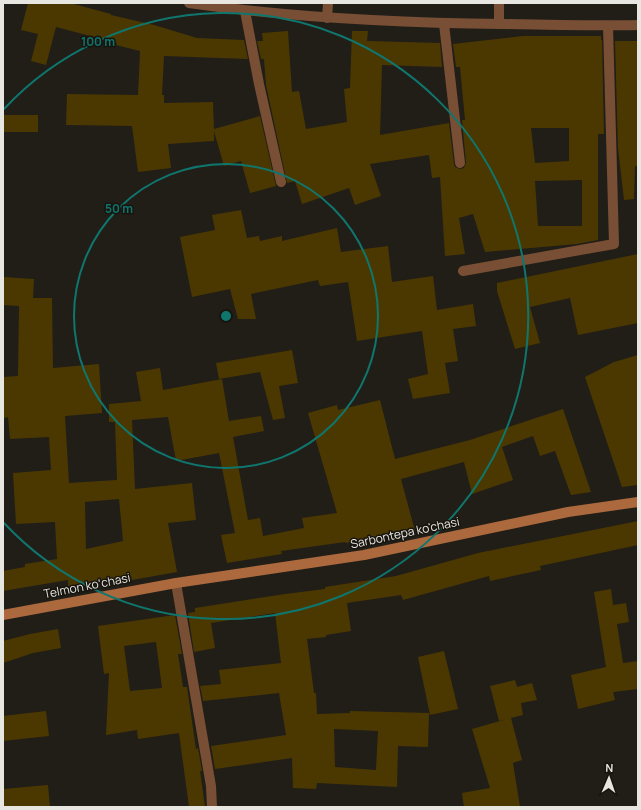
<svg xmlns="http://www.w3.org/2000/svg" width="641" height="810" font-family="Manrope,sans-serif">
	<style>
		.building { fill: #4b3800; fill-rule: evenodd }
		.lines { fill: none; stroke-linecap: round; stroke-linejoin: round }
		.lane { stroke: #784f34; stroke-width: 10 }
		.street { stroke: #784f34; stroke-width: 10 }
		.secondary { stroke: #ab693d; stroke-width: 10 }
		.ring { fill: none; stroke: #0f766e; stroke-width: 2 }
		.labels { text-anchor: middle; stroke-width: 3; stroke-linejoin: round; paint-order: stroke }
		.street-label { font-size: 12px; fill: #e8e6e1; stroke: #18150f }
		.centre { fill: #0f766e; stroke: #18150f; stroke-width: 2 }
		.ring-label { font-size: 12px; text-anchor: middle; font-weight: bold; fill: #0f766e; stroke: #18150f; stroke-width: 3; stroke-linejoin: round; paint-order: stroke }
	</style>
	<rect width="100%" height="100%" fill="#211e18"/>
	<g class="building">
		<path d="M28,3h42l41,11v1l43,10 43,13 47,2 4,19 -84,-3 -2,39h2v8l49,-1 1,27 46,-13 16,70 -26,7 -9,-32 -17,5 -10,-35v10l-46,3 3,24 -33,4 -6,-46 -66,-1 1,-31 71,1 2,-44 -24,-6 1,-2 -61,-16 -10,38 -15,-4 7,-27 -17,-4z"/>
		<path d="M288,31l4,61 7,-1 7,38 41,-7 -3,-33 6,-1 2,-57h16l-1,10 73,2 2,24 -60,-2 -2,70 69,-12 5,41 1,3 5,2 4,-1 2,-5 -4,-43h3l-5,-53h-4l-3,-23 70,-8h78v4h1l2,94h-6v106l-21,4 -92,8 -12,-38 -14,4 6,36 -20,2 -5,-79 -8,1 -3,-23 -59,9 11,32 -26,9 -6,-17 -47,16 -7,-23 -8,2 -21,-98 -2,-26h-3l-4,-18h6l-1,-8zM531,128h38v33l-34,2zM582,180v46h-44l-3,-45z"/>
		<path d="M615,41h23v125h-3l-1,33 -10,1 -6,-52z"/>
		<rect x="3" y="115" width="35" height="17"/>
		<path d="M241,210l6,28 12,-2 1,5 22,-5v5l55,-13 4,24 47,-6 4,36 41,-6 4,34 36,-6 3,22 -23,3 5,32 -13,2 5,30 -37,6 -5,-20 20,-5 -6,-43 -65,10 -9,-59 -28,4 -2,-6 -67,14 5,25h-18l-8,-30 -38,8 -12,-60 35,-7 -3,-15z"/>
		<path d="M638,254v69l-60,12 -8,-37 -40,9 10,36 -25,6 -18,-58v-8z"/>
		<path d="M3,277l31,2 -1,19h19l1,70 46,-4 3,49 -37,3 4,67 48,-3 -2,-58h-6v-18l32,-3 -5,-29 24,-4 3,22 59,-11 7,42 32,-5 3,15 -31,6 15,83 12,-2 3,18 41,-8 -2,-10 35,-5 -29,-100 29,-8 1,5 42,-10 15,59 75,-19 93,-31 28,83 -20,3 -16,-44 -15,5 -7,-20 -31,11 11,33 -41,14 -8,-32 -63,17 14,52 -69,12 -1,-1 -64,9 1,3 -55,9 -6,-28 14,-2 -16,-80 -43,8 -8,-44 -36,3 3,69 57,-6 4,37 -28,3 9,49 -45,8 -1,-4 -63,10v-6l-65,11v-20l22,-4v-3l32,-5 -2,-37 -39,2 -3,-51 38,-3 -2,-33 -39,2 -2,-22 -5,1v-41l15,-1 1,-70 -16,-1zM119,499l4,42 -37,8 -1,-47z"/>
		<path d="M292,350l6,33 -19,3 6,32 -12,2 -13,-48 -41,7 -3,-16z"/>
		<path d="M638,355v130l-16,2 -37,-110 29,-15z"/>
		<path d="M638,521v24l-98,21 1,4 -51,11 -1,-5 -86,24 -2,-5 -54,8 4,28 -25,4v2l-19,2 7,54h2l1,21 33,-1v-2l79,2 -1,34 -30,-1 -1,41 -80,-4 -1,6 -23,-1 -1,-30 -77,11 -4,-23 75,-11 -7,-42 -76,8 -3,-15 21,-2 -2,-14 62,-7 -6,-50 -64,10 4,25 -21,4 -6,-39 7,-1v-4l90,-14 40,-5v-2l71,-11 82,-23zM334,729l44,2 -2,39 -41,-3z"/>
		<path d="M611,589l2,16 13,-2 3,19 -12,2 6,39 15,-2v28l-25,3 2,8 -37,9 -7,-34 35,-8 -12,-75z"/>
		<path d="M175,615l7,39h-4l5,33h4l9,62 2,-1 4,23h-2l5,36h-16l-10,-74 -41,6 -1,-9 -31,5 3,-62 -5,1 -6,-48zM156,642l6,46 -32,3 -6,-45z"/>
		<path d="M58,629l3,19 -28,5 -30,10v-22l27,-7z"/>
		<path d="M444,651l14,58 -28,6 -12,-58z"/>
		<path d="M515,680l2,7 15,-4 5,17 -16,3 2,12 -12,3 11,42 -9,3 7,44h-56l-2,-14 28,-5 -18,-59 35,-10 -8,2 -9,-35z"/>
		<path d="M46,711l3,25 -46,5v-25z"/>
		<path d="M48,785l2,22h-47v-18z"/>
	</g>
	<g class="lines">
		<g class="lane">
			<path d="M245,11l14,73 22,98"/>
			<path d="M444,24l16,139"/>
			<path d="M176,583l35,203 1,21"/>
		</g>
		<g class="street">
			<path d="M189,3c105,15 210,20 315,21 45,1 89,2 134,1"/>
			<path d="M327,18l1,-15"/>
			<path d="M499,24v-21"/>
			<path d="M463,271l151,-27 -6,-218"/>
		</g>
		<path class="secondary" d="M3,615l173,-32 188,-28 204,-43 70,-10"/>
	</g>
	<g class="ring">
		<circle cx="226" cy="316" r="152"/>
		<path d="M4 109A303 303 0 1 1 4 523"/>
	</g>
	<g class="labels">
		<g class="street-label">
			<text transform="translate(405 533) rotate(-12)" y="4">Sarbontepa ko'chasi</text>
			<text transform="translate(87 586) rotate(-11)" y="4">Telmon koʻchasi</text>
		</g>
	</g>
	<circle cx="226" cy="316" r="6" class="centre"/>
	<g class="ring-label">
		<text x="98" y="46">100 m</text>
		<text x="119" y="213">50 m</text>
	</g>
	<rect width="641" height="810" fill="none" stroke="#e8e6e1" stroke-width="8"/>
	<g transform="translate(609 778) rotate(2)" stroke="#18150f" stroke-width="3" paint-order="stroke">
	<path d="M0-3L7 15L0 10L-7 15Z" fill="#e8e6e1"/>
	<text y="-6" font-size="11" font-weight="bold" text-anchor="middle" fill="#e8e6e1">N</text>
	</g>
</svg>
